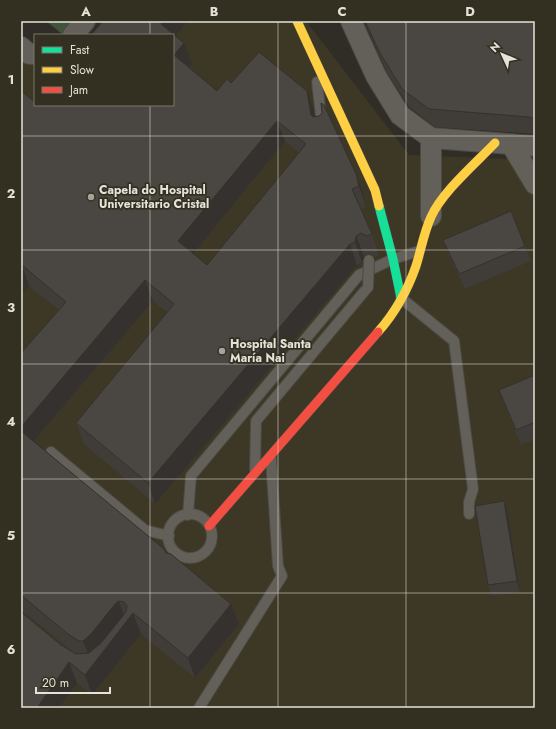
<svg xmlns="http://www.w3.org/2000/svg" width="556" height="729" font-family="Jost,sans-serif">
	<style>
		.built { fill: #3d3825 }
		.green { fill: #3f543a }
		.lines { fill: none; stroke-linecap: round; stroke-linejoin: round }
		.lane-casing { stroke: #4b4943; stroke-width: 12 }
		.street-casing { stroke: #4b4943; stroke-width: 22 }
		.fast-casing { stroke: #4b4943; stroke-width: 10 }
		.slow-casing { stroke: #4b4943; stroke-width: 10 }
		.jam-casing { stroke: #4b4943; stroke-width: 10 }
		.lane { stroke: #63605a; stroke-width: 10 }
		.street { stroke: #63605a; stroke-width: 20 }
		.fast { stroke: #16e098; stroke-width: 9 }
		.slow { stroke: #ffcf43; stroke-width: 9 }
		.jam { stroke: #f24e42; stroke-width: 9 }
		.lane-bridge-casing { stroke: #4b4943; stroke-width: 12; stroke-linecap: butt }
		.lane-bridge { stroke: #63605a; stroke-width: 10 }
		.wall { fill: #403c38; fill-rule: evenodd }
		.shaded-wall { fill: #34312e }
		.building { fill: #4a4641; stroke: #34312e; fill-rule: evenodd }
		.grid { fill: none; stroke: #e5e2d9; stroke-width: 1; stroke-opacity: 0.55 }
		.poi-dot { fill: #a5a39a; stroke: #333022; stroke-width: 1.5 }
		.labels { text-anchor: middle; stroke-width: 3.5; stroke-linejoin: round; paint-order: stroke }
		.poi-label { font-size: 12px; font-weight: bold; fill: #e5e2d9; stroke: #333022; text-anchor: start }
		.neatline { fill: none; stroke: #e5e2d9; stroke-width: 1.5 }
		.grid-label { font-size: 13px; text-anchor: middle; font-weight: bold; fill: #e5e2d9 }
	</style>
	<rect width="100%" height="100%" fill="#2f2d26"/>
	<path class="built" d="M105,21h201l103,134 126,5v548h-514v-657l14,11v43h138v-70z"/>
	<path class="green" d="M46,21h25l-9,13z"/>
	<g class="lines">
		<g class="lane-casing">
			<g id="lane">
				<path d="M317,82l5,43"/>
				<path d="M401,298l53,43 19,148 -4,13v12"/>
				<path d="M51,452l94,78 24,6"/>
				<path d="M255,470l1,-49 112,-134"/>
				<circle cx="190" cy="536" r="22"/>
				<path d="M188,515l3,-39 168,-201 34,-16 26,-8"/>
				<path d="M199,708l83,-132 -4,-10 -7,-107"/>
			</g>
		</g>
		<g class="street-casing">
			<g id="street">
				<path d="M351,21l25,55 24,39 31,23 104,8"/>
				<path d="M73,35l12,-14"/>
				<path d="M21,47l8,7h6"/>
				<path d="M431,138v78"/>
				<path d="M511,144l24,40"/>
			</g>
		</g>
		<g class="fast-casing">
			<path id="fast" d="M379,206l14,53 8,39"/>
		</g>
		<g class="slow-casing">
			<g id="slow">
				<path d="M297,21l78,169 4,16"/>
				<path d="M378,332c16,-18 30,-43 38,-66 5,-16 8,-34 15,-49 11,-25 45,-54 64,-74"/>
			</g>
		</g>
		<g class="jam-casing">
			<path id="jam" d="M209,526l169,-194"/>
		</g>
		<use href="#lane" class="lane"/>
		<use href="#street" class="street"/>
		<use href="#fast" class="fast"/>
		<use href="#slow" class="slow"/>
		<use href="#jam" class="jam"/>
		<g class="lane-bridge-casing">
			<path id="lane-bridge" d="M368,287l1,-27"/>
		</g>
		<use href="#lane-bridge" class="lane-bridge"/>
	</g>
	<g class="wall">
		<path d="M364,21h171v113l-100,-7 -26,-20 -23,-36z"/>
		<path d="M176,36l8,7 8,20 -3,4 28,24 14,-8 83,28 1,5h4l3,-3 41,81 3,13 -5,2 11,25 7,21 -4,2 -6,-3 -5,2 -2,6 -5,3 -202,239 -71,-60 -8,-21 91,-111 -14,-11 -119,140 132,112 73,71 -44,54 -54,-44 -49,61 -15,-12 -18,25h-38v-355l38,-43 -30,-24 -8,9v-204l14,11zM285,141l14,12 -92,112 -14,-12zM21,612l4,1 47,38 -11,-6z"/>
		<path d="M443,240l82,6 6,15 -66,28 -17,-35z"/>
		<path d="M535,375v64l-14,6 -17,-41 -5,-14z"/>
		<path d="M507,511l13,81 -28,4 -4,-11z"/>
	</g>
	<g class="shaded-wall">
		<path d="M163,21h25l-15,18 -12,-15z"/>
		<path d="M184,43l8,20 -10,13 -8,-21z"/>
		<path d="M307,91l7,20 4,24 -7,-20z"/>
		<path d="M277,121l8,20 -99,121 -8,-21z"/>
		<path d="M356,174l7,20 3,13 -7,-21z"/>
		<path d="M356,236l8,20 -2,6 -7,-20z"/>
		<path d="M350,244l7,21 -202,239 -7,-21z"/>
		<path d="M22,265l7,21 -8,9v-29z"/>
		<path d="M145,280l8,21 -127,149 -5,-15v-8z"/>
		<path d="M504,501l3,10 13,81 -3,-11z"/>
		<path d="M119,601l7,21 -35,40 -8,-21 33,-38z"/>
		<path d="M231,604l8,20 -44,54 -7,-20z"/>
		<path d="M133,613l8,21 -49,61 -7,-20z"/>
		<path d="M69,662l8,21 -18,25h-22z"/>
	</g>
	<g class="building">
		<path d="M103,21h60l-2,3 23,19 -10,12 43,36 10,-12 4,4 28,-31 48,39 4,24 2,2 6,-1 3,-3 -1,-10 3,2 32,69 3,12 -7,3 20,45 -5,2 -6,-3 -5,3 -1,6 -5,2 -202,239 -72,-60 98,-119 -29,-24 -124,147v-74l45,-51 -44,-37 -1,1v-175l14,11v3h138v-70h-82zM277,121l29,23 -99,121 -29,-24z"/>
		<path d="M365,21h170v98l-6,-2 -100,-8 -27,-20 -22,-36z"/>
		<path d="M511,211l14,35 -66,28 -16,-34z"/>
		<path d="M535,375v47l-19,8 -17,-40z"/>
		<path d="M21,431l143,118 2,4 5,1 60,50 -43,54 -55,-45 -48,62 -16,-13 -32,46h-16v-96l40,33 15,9 13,-1 12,-10 25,-31 1,-6 -3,-4 -5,-1 -3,2 -25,31 -8,7h-4l-11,-7 -47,-39z"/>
		<path d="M504,501l13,80 -29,4 -13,-79z"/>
	</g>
	<path class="grid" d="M150,21v14M278,21v687M406,21v687M150,105v603M21,136h514M21,250h514M21,364h514M21,479h514M21,593h514"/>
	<g class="poi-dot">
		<circle cx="91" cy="197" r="4"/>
		<circle cx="222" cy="351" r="4"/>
	</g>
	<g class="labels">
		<g class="poi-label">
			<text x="99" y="194">Capela do Hospital<tspan x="99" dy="14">Universitario Cristal</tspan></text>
			<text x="230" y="348">Hospital Santa<tspan x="230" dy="14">María Nai</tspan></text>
		</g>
	</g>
	<rect width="556" height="729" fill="none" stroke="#333022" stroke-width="44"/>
	<rect x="34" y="34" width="140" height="72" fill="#333022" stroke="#7a776b"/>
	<rect x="42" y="47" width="20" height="6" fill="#16e098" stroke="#7a776b"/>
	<text x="70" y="54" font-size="12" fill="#e5e2d9">Fast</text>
	<rect x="42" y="67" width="20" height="6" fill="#ffcf43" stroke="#7a776b"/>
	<text x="70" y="74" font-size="12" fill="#e5e2d9">Slow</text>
	<rect x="42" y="87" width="20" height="6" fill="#f24e42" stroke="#7a776b"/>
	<text x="70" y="94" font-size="12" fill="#e5e2d9">Jam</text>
	<g transform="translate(502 54) rotate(314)" stroke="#333022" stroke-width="3" paint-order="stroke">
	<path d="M0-3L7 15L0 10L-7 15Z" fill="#e5e2d9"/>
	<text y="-6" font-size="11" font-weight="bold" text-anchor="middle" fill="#e5e2d9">N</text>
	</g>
	<path d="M36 687v6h74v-6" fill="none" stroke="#e5e2d9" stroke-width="2"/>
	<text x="42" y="687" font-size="12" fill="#e5e2d9" stroke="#333022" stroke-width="3" paint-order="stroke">20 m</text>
	<rect x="22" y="22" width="512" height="685" class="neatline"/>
	<g class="grid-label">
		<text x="86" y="16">A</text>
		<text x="214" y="16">B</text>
		<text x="342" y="16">C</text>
		<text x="470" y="16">D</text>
		<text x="11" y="84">1</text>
		<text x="11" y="198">2</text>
		<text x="11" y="312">3</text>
		<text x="11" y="426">4</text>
		<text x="11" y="540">5</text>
		<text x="11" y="654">6</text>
	</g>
</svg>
